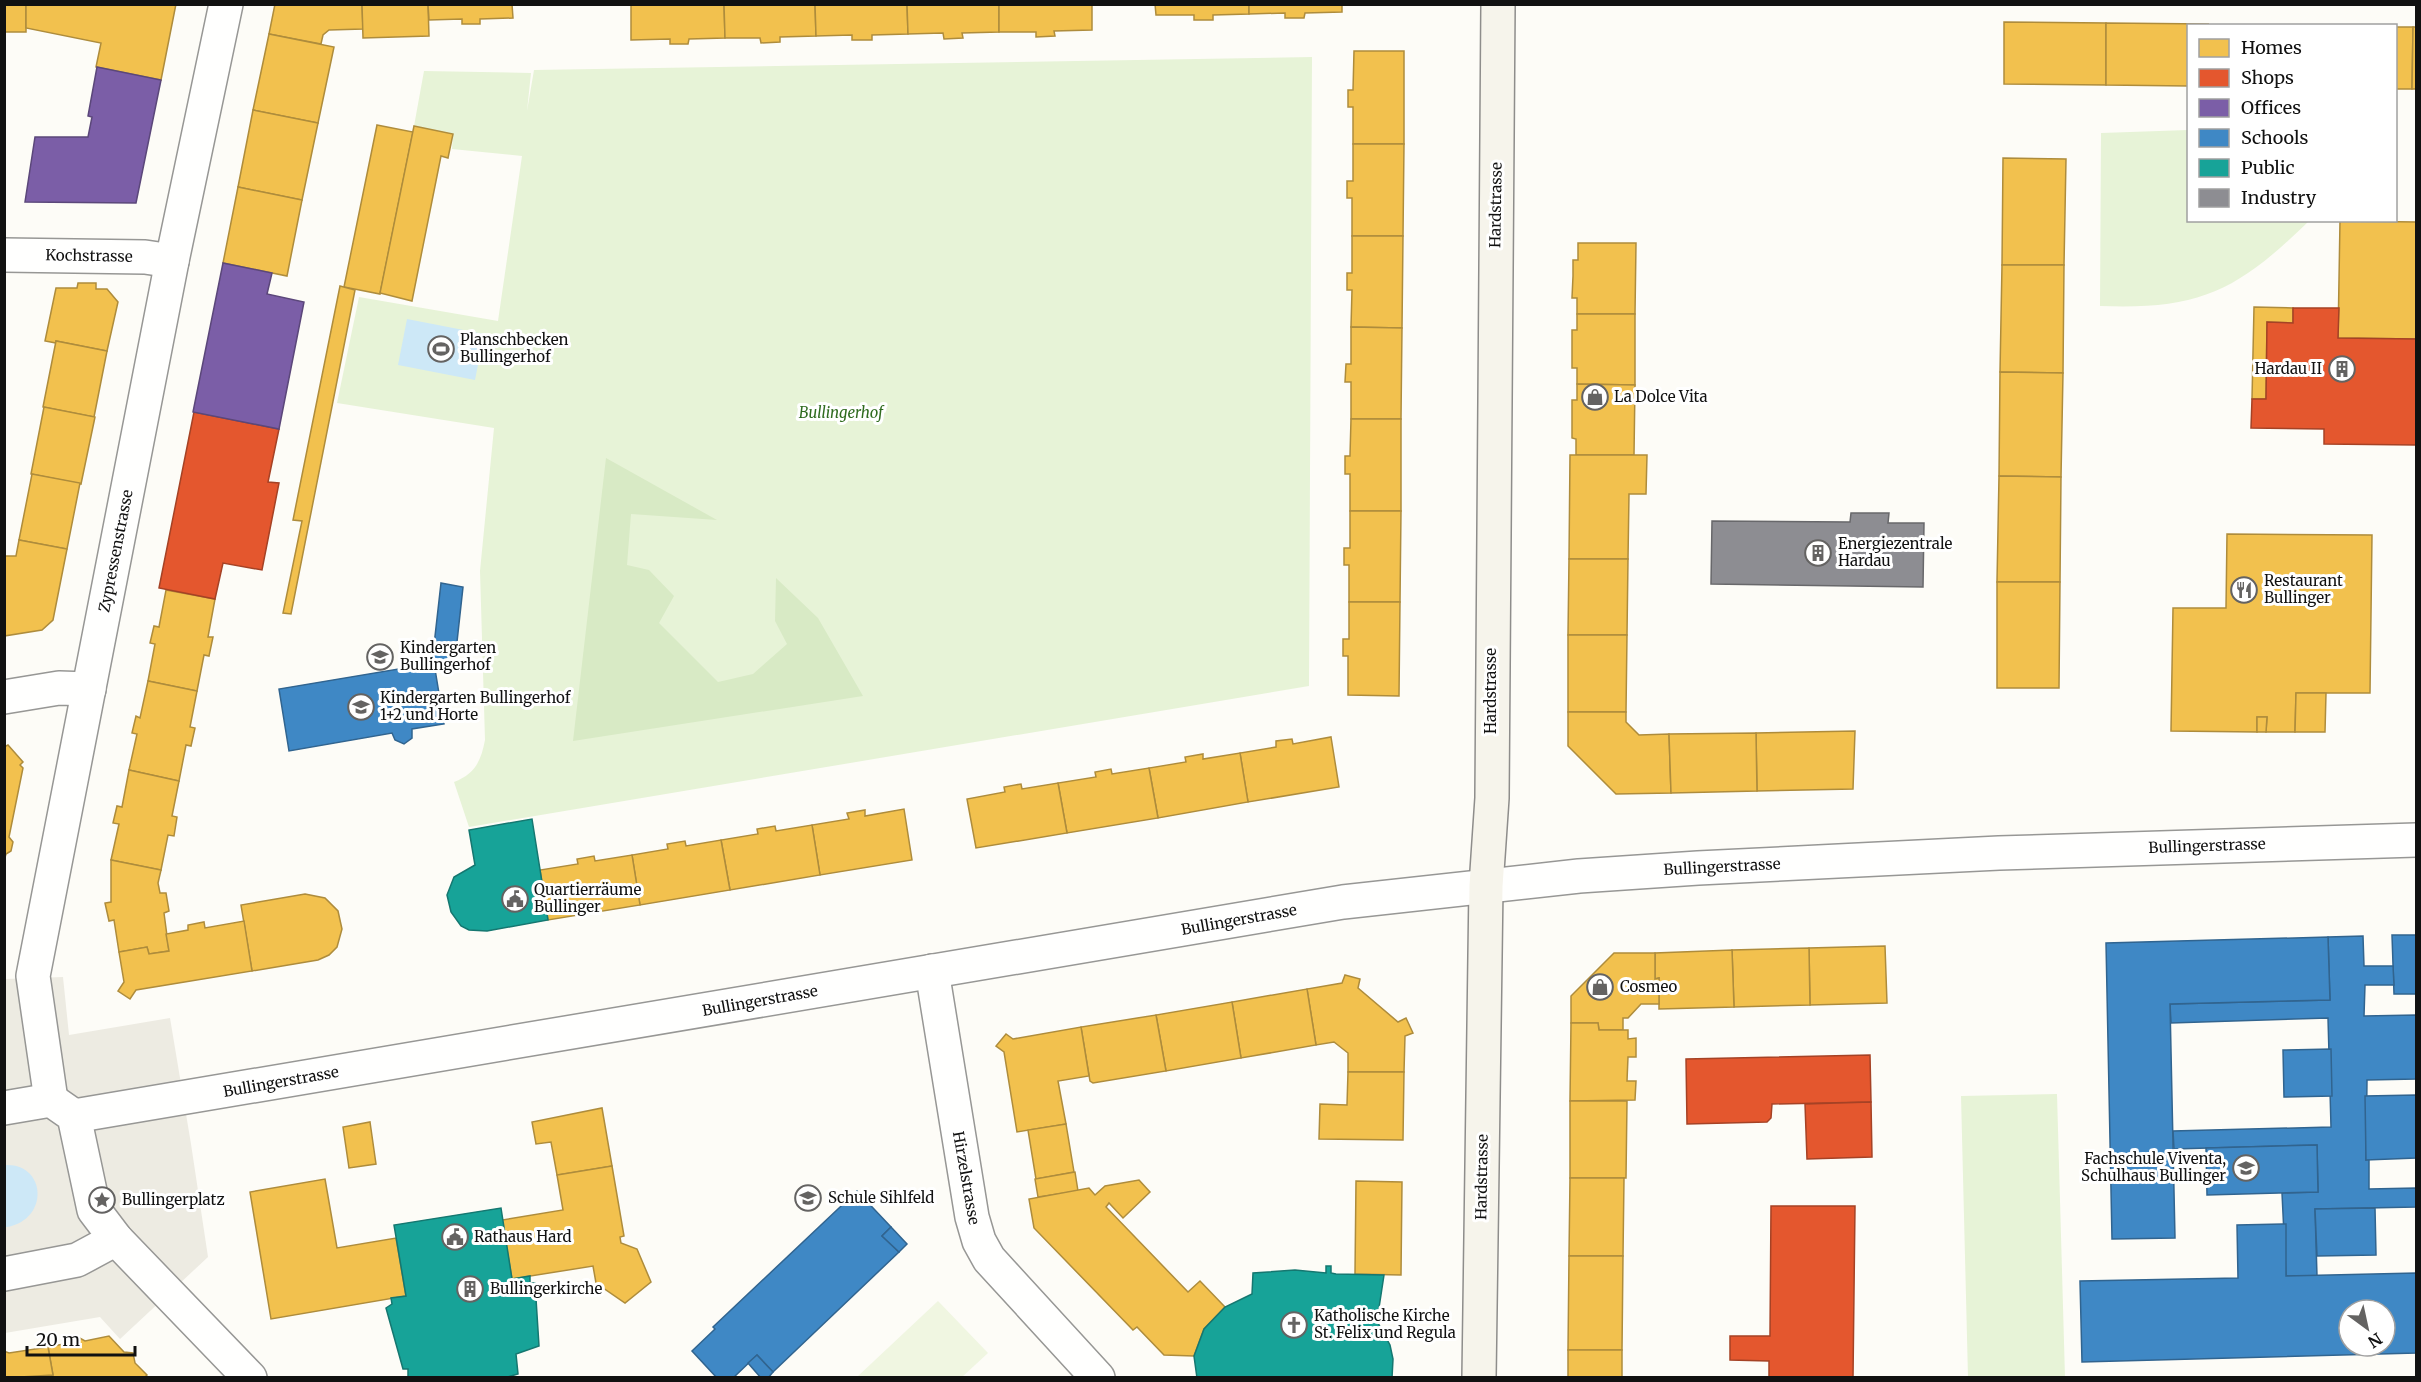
<svg xmlns="http://www.w3.org/2000/svg" width="2421" height="1382" font-family="Merriweather,serif">
	<style>
		.green { fill: #e7f3d7 }
		.forest { fill: #d8eac5 }
		.pitch { fill: #f0f6e1 }
		.plaza { fill: #edebe2 }
		.water { fill: #cde8f7 }
		.homes { fill: #f2c14e; stroke: #ae8c3c; stroke-width: 1.5 }
		.shops { fill: #e4572e; stroke: #a54225; stroke-width: 1.5 }
		.offices { fill: #7b5ea7; stroke: #5b477a; stroke-width: 1.5 }
		.schools { fill: #3f88c5; stroke: #31648f; stroke-width: 1.5; fill-rule: evenodd }
		.public { fill: #17a398; stroke: #157770; stroke-width: 1.5 }
		.industry { fill: #8d8d92; stroke: #68686b; stroke-width: 1.5 }
		.lines { fill: none; stroke-linecap: round; stroke-linejoin: round }
		.street-casing { stroke: #979795; stroke-width: 36 }
		.secondary-casing { stroke: #8e8d8b; stroke-width: 36 }
		.street { stroke: #fffffe; stroke-width: 33 }
		.secondary { stroke: #f6f4eb; stroke-width: 33 }
		.labels { text-anchor: middle; stroke-width: 6; stroke-linejoin: round; paint-order: stroke }
		.street-label { font-size: 15px; fill: #111; stroke: #fff }
		.poi-label { font-size: 15px; fill: #111; stroke: #fff; text-anchor: start }
		.park-label { font-size: 15px; font-style: italic; fill: #2f6b1f; stroke: #fff }
	</style>
	<rect width="100%" height="100%" fill="#fdfcf7"/>
	<g class="green">
		<path d="M1312,57l-3,629 -840,141 -15,-45c21,-8 27,-21 31,-42l-5,-169 14,-143 -157,-25 22,-106 139,24 24,-165 -70,-7 1,-15 -39,-8 10,-55 107,2 -4,38 7,-41z"/>
		<path d="M2188,130v90l121,1c-71,69 -108,89 -209,85l1,-173z"/>
		<path d="M2057,1094l8,283h-97l-7,-281z"/>
	</g>
	<path class="forest" d="M606,458l111,62 -86,-6 -4,51 22,5 25,26 -15,27 59,59 35,-8 34,-30 -12,-23 1,-43 42,40 45,78 -290,45z"/>
	<path class="pitch" d="M938,1301l50,52 -26,24h-105z"/>
	<path class="plaza" d="M63,977l6,58 101,-17 21,126 17,113 -88,82 -20,-22 -95,16v-354z"/>
	<g class="water">
		<path d="M407,319l77,15 -9,46 -77,-15z"/>
		<path d="M5,1165c41,-2 45,54 2,62h-3z"/>
	</g>
	<g class="homes">
		<rect x="4" y="4" width="22" height="28"/>
		<path d="M26,4h150l-15,76 -65,-13 5,-24 -75,-15z"/>
		<path d="M275,4h87l1,25 -34,1 -6,5 -2,9 -52,-10z"/>
		<path d="M362,4h66l1,32 -66,2z"/>
		<path d="M428,4h84l1,14 -33,1v5h-18v-5l-33,1z"/>
		<path d="M631,4h93l1,34 -36,1 -1,5h-18v-5l-39,1z"/>
		<path d="M724,4h91l1,32 -36,1v5l-19,1 -1,-5h-35z"/>
		<path d="M815,4h92l1,30 -36,1v5h-20v-5l-36,1z"/>
		<path d="M907,4h92v28l-37,1 1,5 -19,1 -1,-6 -35,1z"/>
		<path d="M999,4h93v26l-38,1 1,5 -19,1v-5h-37z"/>
		<path d="M1155,4h94v10l-36,1v5h-19v-5h-38z"/>
		<path d="M1249,4h93v8l-37,1 -1,5h-19v-5l-36,1z"/>
		<path d="M2004,22l102,1v62l-102,-1z"/>
		<path d="M2106,23l103,1 -21,2v60l-82,-1z"/>
		<path d="M2396,27h17l-1,62h-16z"/>
		<path d="M2413,27h3v62h-4z"/>
		<path d="M269,34l65,13 -16,76 -65,-13z"/>
		<path d="M1354,51h50v93h-51v-37h-5v-17h5z"/>
		<path d="M253,110l65,13 -16,77 -64,-13z"/>
		<path d="M377,125l36,7 -33,162 -36,-7z"/>
		<path d="M414,126l39,8 -5,24 -7,-2 -29,145 -32,-8z"/>
		<path d="M1353,144h51l-1,92h-51v-38h-5v-17h6z"/>
		<path d="M2003,158l63,1 -2,106h-62z"/>
		<path d="M238,187l64,13 -15,76 -64,-13z"/>
		<path d="M2340,221l76,1v117l-78,-1z"/>
		<path d="M1352,236h51l-1,92 -51,-1 1,-37h-5v-17h5z"/>
		<path d="M1578,243h58l-1,71h-58v-16h-5l1,-22v-16h5z"/>
		<path d="M2002,265h62l-1,108 -63,-1z"/>
		<path d="M78,283h18v6h11l11,13 -11,49 -51,-10v2l-11,-2 11,-53h21z"/>
		<path d="M340,286l15,4 -64,324 -8,-1 19,-92 -9,-1z"/>
		<path d="M2254,307l39,1v15l-26,-1 -1,77h-14z"/>
		<path d="M1577,314h58v71l-58,-1v-16h-5v-38h5z"/>
		<path d="M1351,327l51,1 -1,91h-50v-37h-6l1,-18h5z"/>
		<path d="M56,341l51,10 -13,66 -51,-10z"/>
		<path d="M2000,372l63,1 -2,104 -62,-1z"/>
		<path d="M1577,384l58,1 -1,70h-58v-16l-4,-1v-38h5z"/>
		<path d="M44,407l51,10 -14,67 -50,-10z"/>
		<path d="M1351,419h50v92h-51v-37h-5v-18h5z"/>
		<path d="M1570,455h77l-1,39h-17l-1,65h-59z"/>
		<path d="M32,474l48,9 -13,66 -48,-9z"/>
		<path d="M1999,476l62,1 -1,105h-63z"/>
		<path d="M1350,511h51l-1,91h-51v-37h-5v-17h6z"/>
		<path d="M2227,534l145,1 -2,158h-74l-1,39h-29l1,-15h-10v15l-86,-1 2,-123h53z"/>
		<path d="M19,540l48,9 -14,71 -11,10 -38,6v-80h12z"/>
		<path d="M1569,559h59l-1,76h-59z"/>
		<path d="M1997,582h63l-1,106h-62z"/>
		<path d="M166,590l49,9 -7,38h5l-4,19 -5,-1 -7,36 -49,-10 7,-37 -5,-1 4,-17 5,1z"/>
		<path d="M1349,602h51l-1,94 -51,-1v-39h-5v-17h6z"/>
		<path d="M1568,635h59l-1,77h-58z"/>
		<path d="M148,681l49,10 -7,36 5,1 -4,18 -5,-1 -7,36 -50,-11 8,-36 -5,-1 4,-17 4,2z"/>
		<path d="M2296,693h30l-1,39h-30z"/>
		<path d="M1568,712h58v10l13,13 30,-1 2,59 -55,1 -48,-48z"/>
		<path d="M2257,717h10l-1,15h-9z"/>
		<path d="M1855,731l-2,58 -96,2 -1,-58z"/>
		<path d="M1756,733l1,58 -86,2 -2,-59z"/>
		<path d="M1331,737l8,50 -91,15 -8,-49 36,-6v-6l16,-2 1,5z"/>
		<path d="M8,745l15,17 -3,3 3,3 -14,69 4,5 -2,9 -5,3 -2,7v-114z"/>
		<path d="M1240,753l8,49 -90,16 -9,-50 37,-6 -1,-5 18,-3v5z"/>
		<path d="M1149,768l9,50 -91,15 -9,-50 38,-6 -1,-5 16,-3 1,5z"/>
		<path d="M129,770l50,11 -7,35 5,1 -3,19 -6,-1 -7,35 -50,-10 8,-36 -6,-1 4,-17 5,1z"/>
		<path d="M1058,783l9,50 -91,15 -9,-49 38,-7 -1,-5 17,-3 1,5z"/>
		<path d="M904,809l8,51 -92,15 -8,-50 37,-6 -2,-6 18,-3v6z"/>
		<path d="M812,825l8,50 -90,15 -9,-50 37,-6 -1,-5 18,-3 1,5z"/>
		<path d="M721,840l9,50 -90,15 -8,-50 36,-6 -1,-5 18,-3 1,5z"/>
		<path d="M632,855l8,50 -92,15 -8,-50 38,-6 -1,-5 17,-3 1,5z"/>
		<path d="M111,860l50,10 -3,13 2,10h6l3,18 -5,2 5,38 -20,3 -2,-7 -28,5 -5,-32 -5,1 -4,-18 6,-1z"/>
		<path d="M305,894l20,4 13,13 4,18 -5,18 -8,8 -11,5 -66,11 -11,-66z"/>
		<path d="M244,921l8,50 -116,19 -6,9 -12,-8 6,-9 -5,-30 28,-5 2,7 20,-3 -3,-17 22,-4v-5l16,-3 1,6z"/>
		<path d="M1885,946l2,57 -77,2 -1,-57z"/>
		<path d="M1809,948l1,57 -76,2 -2,-57z"/>
		<path d="M1732,950l2,57 -75,2v-31l-4,1v-26z"/>
		<path d="M1614,953h41v26l4,-1v26h-18l-13,14h-5v12h-24l-1,-7h-27v-27z"/>
		<path d="M1345,975l15,4 -2,9 40,34 8,-4 7,15 -8,3 -1,36h-56v-19l-14,-11 -18,3 -9,-56 35,-6z"/>
		<path d="M1307,989l9,56 -75,13 -9,-56z"/>
		<path d="M1232,1002l9,56 -75,13 -10,-56z"/>
		<path d="M1156,1015l10,56 -73,12 -3,-2 -9,-54z"/>
		<path d="M1571,1023h27l1,7h29v9l8,-1v19h-8l-1,24h9l-1,19 -65,1z"/>
		<path d="M1081,1027l8,49 -31,5 8,43 -49,8 -13,-80 -8,-6 10,-12 7,5z"/>
		<path d="M1348,1072h56l-1,68 -84,-1 1,-35 27,1z"/>
		<path d="M1570,1101h57l-1,77h-56z"/>
		<path d="M602,1108l10,58 -55,9 -6,-33 -15,2 -4,-22z"/>
		<path d="M370,1122l6,42 -27,4 -6,-41z"/>
		<path d="M1066,1124l8,48 -38,7 -8,-49z"/>
		<path d="M612,1166l12,70 -4,1 1,6 16,6 14,33 -26,21 -29,-20 -3,-17 -81,13 -10,-59 61,-10 -6,-35z"/>
		<path d="M1075,1172l3,19 -40,6 -3,-18z"/>
		<path d="M1570,1178h54l-1,78h-54z"/>
		<path d="M325,1179l12,69 59,-10 10,58 -135,23 -21,-127z"/>
		<path d="M1139,1180l11,12 -27,26 -14,-15 -3,4 82,85 12,-11 25,26 -21,22 -10,27 -30,-1 -27,-28 -4,3 -99,-102 -5,-29 60,-11 6,7 10,-9z"/>
		<path d="M1356,1181l46,1 -1,93 -46,-1z"/>
		<path d="M1569,1256h54l-1,94h-54z"/>
		<path d="M76,1336l9,5 24,-5 15,16 9,1 2,10 12,12 -3,3h-96l5,-3 -5,-28 21,-4z"/>
		<path d="M48,1347l5,28 -49,3v-27l5,2z"/>
		<rect x="1568" y="1350" width="54" height="28"/>
	</g>
	<g class="shops">
		<path d="M2293,308h46l-1,30 78,1v106l-92,-1v-15l-73,-1 1,-29h14l1,-77 26,1z"/>
		<path d="M194,412l85,17 -11,53 11,1 -17,87 -39,-7 -8,36 -56,-11z"/>
		<path d="M1870,1055l1,47 -99,2 -1,14 -4,4 -80,2 -1,-65z"/>
		<path d="M1871,1102l1,55 -65,2 -2,-55z"/>
		<path d="M1771,1206h84l-2,172h-84v-17l-39,-1v-24h40z"/>
	</g>
	<g class="offices">
		<path d="M97,67l64,13 -25,123 -111,-1 10,-65h53l4,-20 -4,-1z"/>
		<path d="M223,263l49,10 -5,21 37,8 -25,127 -86,-17z"/>
	</g>
	<g class="schools">
		<path d="M441,583l22,4 -9,82 -19,3 -3,-9z"/>
		<path d="M434,663l10,61 -32,5v9l-8,6 -9,-4 -3,-7 -103,18 -10,-62z"/>
		<path d="M2392,935h24v59h-22z"/>
		<path d="M2363,936l1,30h29l1,19h-29l-1,31 52,-1v64l-49,1 -1,80 3,-1v30l47,-1v19l-101,2 2,67h-31l-4,-83 36,-1 -1,-47 -143,4 -1,-18 158,-4 -3,-109 -157,5 -1,-19 160,-4 -2,-63z"/>
		<path d="M2328,937l2,63 -160,4 5,234 -63,1 -6,-296z"/>
		<path d="M2331,1049l1,47 -48,1 -1,-47z"/>
		<path d="M2416,1095v63l-50,2 -1,-64z"/>
		<path d="M2317,1145l1,47 -111,3 -1,-47z"/>
		<path d="M857,1191l34,36 -9,9 17,16 -126,120 -16,-17 -24,23h-16l-25,-27 23,-22 -2,-2z"/>
		<path d="M2375,1208l1,47 -59,1 -2,-47z"/>
		<path d="M2283,1224h3v52l130,-3v80l-334,9 -2,-81 158,-3 -1,-53zM2349,1310h36v36h-36z"/>
		<path d="M891,1227l16,17 -8,8 -17,-16z"/>
		<path d="M757,1355l16,17 -5,6h-7l-13,-15z"/>
	</g>
	<g class="public">
		<path d="M532,819l16,101 -61,11 -18,-1 -8,-4 -10,-14 -4,-17 7,-18 21,-12 -6,-35z"/>
		<path d="M501,1208l11,71 18,-3v7h5l4,63 -23,8 2,20 -14,4h-96v-9h-5l-17,-61 6,-4 -1,-6 15,-2 -12,-71z"/>
		<path d="M1326,1266h5v7l5,1 48,1 -7,46 13,24 3,14 -1,19h-195l-3,-22 10,-27 21,-22 27,-13 1,-21 42,-3 31,3z"/>
	</g>
	<path class="industry" d="M1851,513h38l-1,10h36l-1,64 -212,-3 1,-63 138,1z"/>
	<g class="lines">
		<g class="street-casing">
			<g id="street">
				<path d="M4,255l141,2 27,4"/>
				<path d="M4,697l55,-9 30,1"/>
				<path d="M932,971l40,246 7,24 10,18 109,119"/>
				<path d="M51,1100l-18,-124 139,-715 54,-257"/>
				<path d="M4,1108l47,-8 23,16 20,94 22,29 134,139"/>
				<path d="M74,1116l1269,-214 236,-26 119,-8 301,-15 417,-13"/>
				<path d="M4,1274l73,-14 39,-21"/>
			</g>
		</g>
		<g class="secondary-casing">
			<path id="secondary" d="M1479,1378l7,-492 6,-88 6,-794"/>
		</g>
		<use href="#street" class="street"/>
		<use href="#secondary" class="secondary"/>
	</g>
	<defs>
		<g id="stadium-ring" transform="scale(1.35)"><circle r="9.5" fill="#fff" stroke="#646362" stroke-width="1.5"/><path d="M0-5a6.5 5 0 1 0 0 10a6.5 5 0 1 0 0-10ZM-3.5-1.8h7v3.6h-7Z" fill="#646362"/></g>
		<g id="building-ring" transform="scale(1.35)"><circle r="9.5" fill="#fff" stroke="#646362" stroke-width="1.5"/><path d="M-4-6H4V6H1V3H-1V6H-4ZM-2.5-4.3h1.7v1.8h-1.7ZM.8-4.3h1.7v1.8H.8ZM-2.5-1h1.7V.8h-1.7ZM.8-1h1.7V.8H.8Z" fill="#646362"/></g>
		<g id="shop-ring" transform="scale(1.35)"><circle r="9.5" fill="#fff" stroke="#646362" stroke-width="1.5"/><path d="M-5-2.5h2.3a2.7 3.5 0 0 1 5.4 0H5L5.5 6h-11ZM-1.5-2.5h3a1.5 2.3 0 0 0-3 0Z" fill="#646362"/></g>
		<g id="restaurant-ring" transform="scale(1.35)"><circle r="9.5" fill="#fff" stroke="#646362" stroke-width="1.5"/><path d="M-5-6h1v4h1v-4h1v4h1v-4h1v5L-1.5 .5V6h-2V.5L-5-1ZM5-6V6H3V1.5H1.5Q1.5-4 5-6Z" fill="#646362"/></g>
		<g id="school-ring" transform="scale(1.35)"><circle r="9.5" fill="#fff" stroke="#646362" stroke-width="1.5"/><path d="M0-5L7-2L0 1L-7-2ZM-4 1L0 2.5L4 1V4Q0 6-4 4Z" fill="#646362"/></g>
		<g id="civic-ring" transform="scale(1.35)"><circle r="9.5" fill="#fff" stroke="#646362" stroke-width="1.5"/><path d="M-.6-6.5H3V-4.5H.6V-3L4-1V1h2V6H-6V1h2V-1L-.6-3ZM-1.2 2.5V6h2.4V2.5Z" fill="#646362"/></g>
		<g id="sight-ring" transform="scale(1.35)"><circle r="9.5" fill="#fff" stroke="#646362" stroke-width="1.5"/><path d="M0-6L1.8-2.2L6-1.7L2.9 1.2L3.7 5.4L0 3.3L-3.7 5.4L-2.9 1.2L-6-1.7L-1.8-2.2Z" fill="#646362"/></g>
		<g id="church-ring" transform="scale(1.35)"><circle r="9.5" fill="#fff" stroke="#646362" stroke-width="1.5"/><path d="M-1.2-6h2.4v3.5h3.3v2.4h-3.3V6h-2.4V-.1h-3.3v-2.4h3.3Z" fill="#646362"/></g>
	</defs>
	<g fill-rule="evenodd">
		<use href="#stadium-ring" x="441" y="349"/>
		<use href="#building-ring" x="2342" y="369"/>
		<use href="#shop-ring" x="1595" y="397"/>
		<use href="#building-ring" x="1818" y="553"/>
		<use href="#restaurant-ring" x="2244" y="590"/>
		<use href="#school-ring" x="380" y="657"/>
		<use href="#school-ring" x="361" y="707"/>
		<use href="#civic-ring" x="515" y="899"/>
		<use href="#shop-ring" x="1600" y="987"/>
		<use href="#school-ring" x="2246" y="1168"/>
		<use href="#school-ring" x="808" y="1198"/>
		<use href="#sight-ring" x="102" y="1200"/>
		<use href="#civic-ring" x="455" y="1237"/>
		<use href="#building-ring" x="470" y="1289"/>
		<use href="#church-ring" x="1294" y="1325"/>
	</g>
	<g class="labels">
		<g class="street-label">
			<text transform="translate(1496 205) rotate(-89)" y="5">Hardstrasse</text>
			<text transform="translate(89 256) rotate(1)" y="5">Kochstrasse</text>
			<text transform="translate(116 551) rotate(-79)" y="5">Zypressenstrasse</text>
			<text transform="translate(1491 691) rotate(-90)" y="5">Hardstrasse</text>
			<text transform="translate(2207 846) rotate(-2)" y="5">Bullingerstrasse</text>
			<text transform="translate(1722 867) rotate(-3)" y="5">Bullingerstrasse</text>
			<text transform="translate(1239 920) rotate(-10)" y="5">Bullingerstrasse</text>
			<text transform="translate(760 1001) rotate(-10)" y="5">Bullingerstrasse</text>
			<text transform="translate(281 1082) rotate(-10)" y="5">Bullingerstrasse</text>
			<text transform="translate(1482 1177) rotate(-89)" y="5">Hardstrasse</text>
			<text transform="translate(966 1178) rotate(80)" y="5">Hirzelstrasse</text>
		</g>
		<g class="poi-label">
			<text x="460" y="345">Planschbecken<tspan x="460" dy="17">Bullingerhof</tspan></text>
			<text x="2322" y="374" text-anchor="end">Hardau II</text>
			<text x="1614" y="402">La Dolce Vita</text>
			<text x="1838" y="549">Energiezentrale<tspan x="1838" dy="17">Hardau</tspan></text>
			<text x="2264" y="586">Restaurant<tspan x="2264" dy="17">Bullinger</tspan></text>
			<text x="400" y="653">Kindergarten<tspan x="400" dy="17">Bullingerhof</tspan></text>
			<text x="380" y="703">Kindergarten Bullingerhof<tspan x="380" dy="17">1+2 und Horte</tspan></text>
			<text x="534" y="895">Quartierräume<tspan x="534" dy="17">Bullinger</tspan></text>
			<text x="1620" y="992">Cosmeo</text>
			<text x="2226" y="1164" text-anchor="end">Fachschule Viventa,<tspan x="2226" dy="17">Schulhaus Bullinger</tspan></text>
			<text x="828" y="1203">Schule Sihlfeld</text>
			<text x="122" y="1205">Bullingerplatz</text>
			<text x="474" y="1242">Rathaus Hard</text>
			<text x="490" y="1294">Bullingerkirche</text>
			<text x="1314" y="1321">Katholische Kirche<tspan x="1314" dy="17">St. Felix und Regula</tspan></text>
		</g>
		<g class="park-label">
			<text x="841" y="418">Bullingerhof</text>
		</g>
	</g>
	<rect width="2421" height="1382" fill="none" stroke="#111111" stroke-width="12"/>
	<rect x="2187" y="24" width="210" height="198" fill="#ffffff" stroke="#a0a0a0" stroke-width="1.5"/>
	<rect x="2199" y="39" width="30" height="18" fill="#f2c14e" stroke="#a0a0a0" stroke-width="1.5"/>
	<text x="2241" y="54" font-size="18" fill="#111111">Homes</text>
	<rect x="2199" y="69" width="30" height="18" fill="#e4572e" stroke="#a0a0a0" stroke-width="1.5"/>
	<text x="2241" y="84" font-size="18" fill="#111111">Shops</text>
	<rect x="2199" y="99" width="30" height="18" fill="#7b5ea7" stroke="#a0a0a0" stroke-width="1.5"/>
	<text x="2241" y="114" font-size="18" fill="#111111">Offices</text>
	<rect x="2199" y="129" width="30" height="18" fill="#3f88c5" stroke="#a0a0a0" stroke-width="1.5"/>
	<text x="2241" y="144" font-size="18" fill="#111111">Schools</text>
	<rect x="2199" y="159" width="30" height="18" fill="#17a398" stroke="#a0a0a0" stroke-width="1.5"/>
	<text x="2241" y="174" font-size="18" fill="#111111">Public</text>
	<rect x="2199" y="189" width="30" height="18" fill="#8d8d92" stroke="#a0a0a0" stroke-width="1.5"/>
	<text x="2241" y="204" font-size="18" fill="#111111">Industry</text>
	<g transform="translate(2367 1328) rotate(147)"><circle r="28" fill="#ffffff" stroke="#a0a0a0" stroke-width="1.5"/>
	<path d="M0-4.5L10 22L0 15L-10 22Z" fill="#646362"/>
	<text y="-9" font-size="16" font-weight="bold" text-anchor="middle" fill="#111111">N</text>
	</g>
	<path d="M27 1346v9h108v-9" fill="none" stroke="#111111" stroke-width="3"/>
	<text x="36" y="1346" font-size="18" fill="#111111" stroke="#ffffff" stroke-width="4.5" paint-order="stroke">20 m</text>
</svg>
